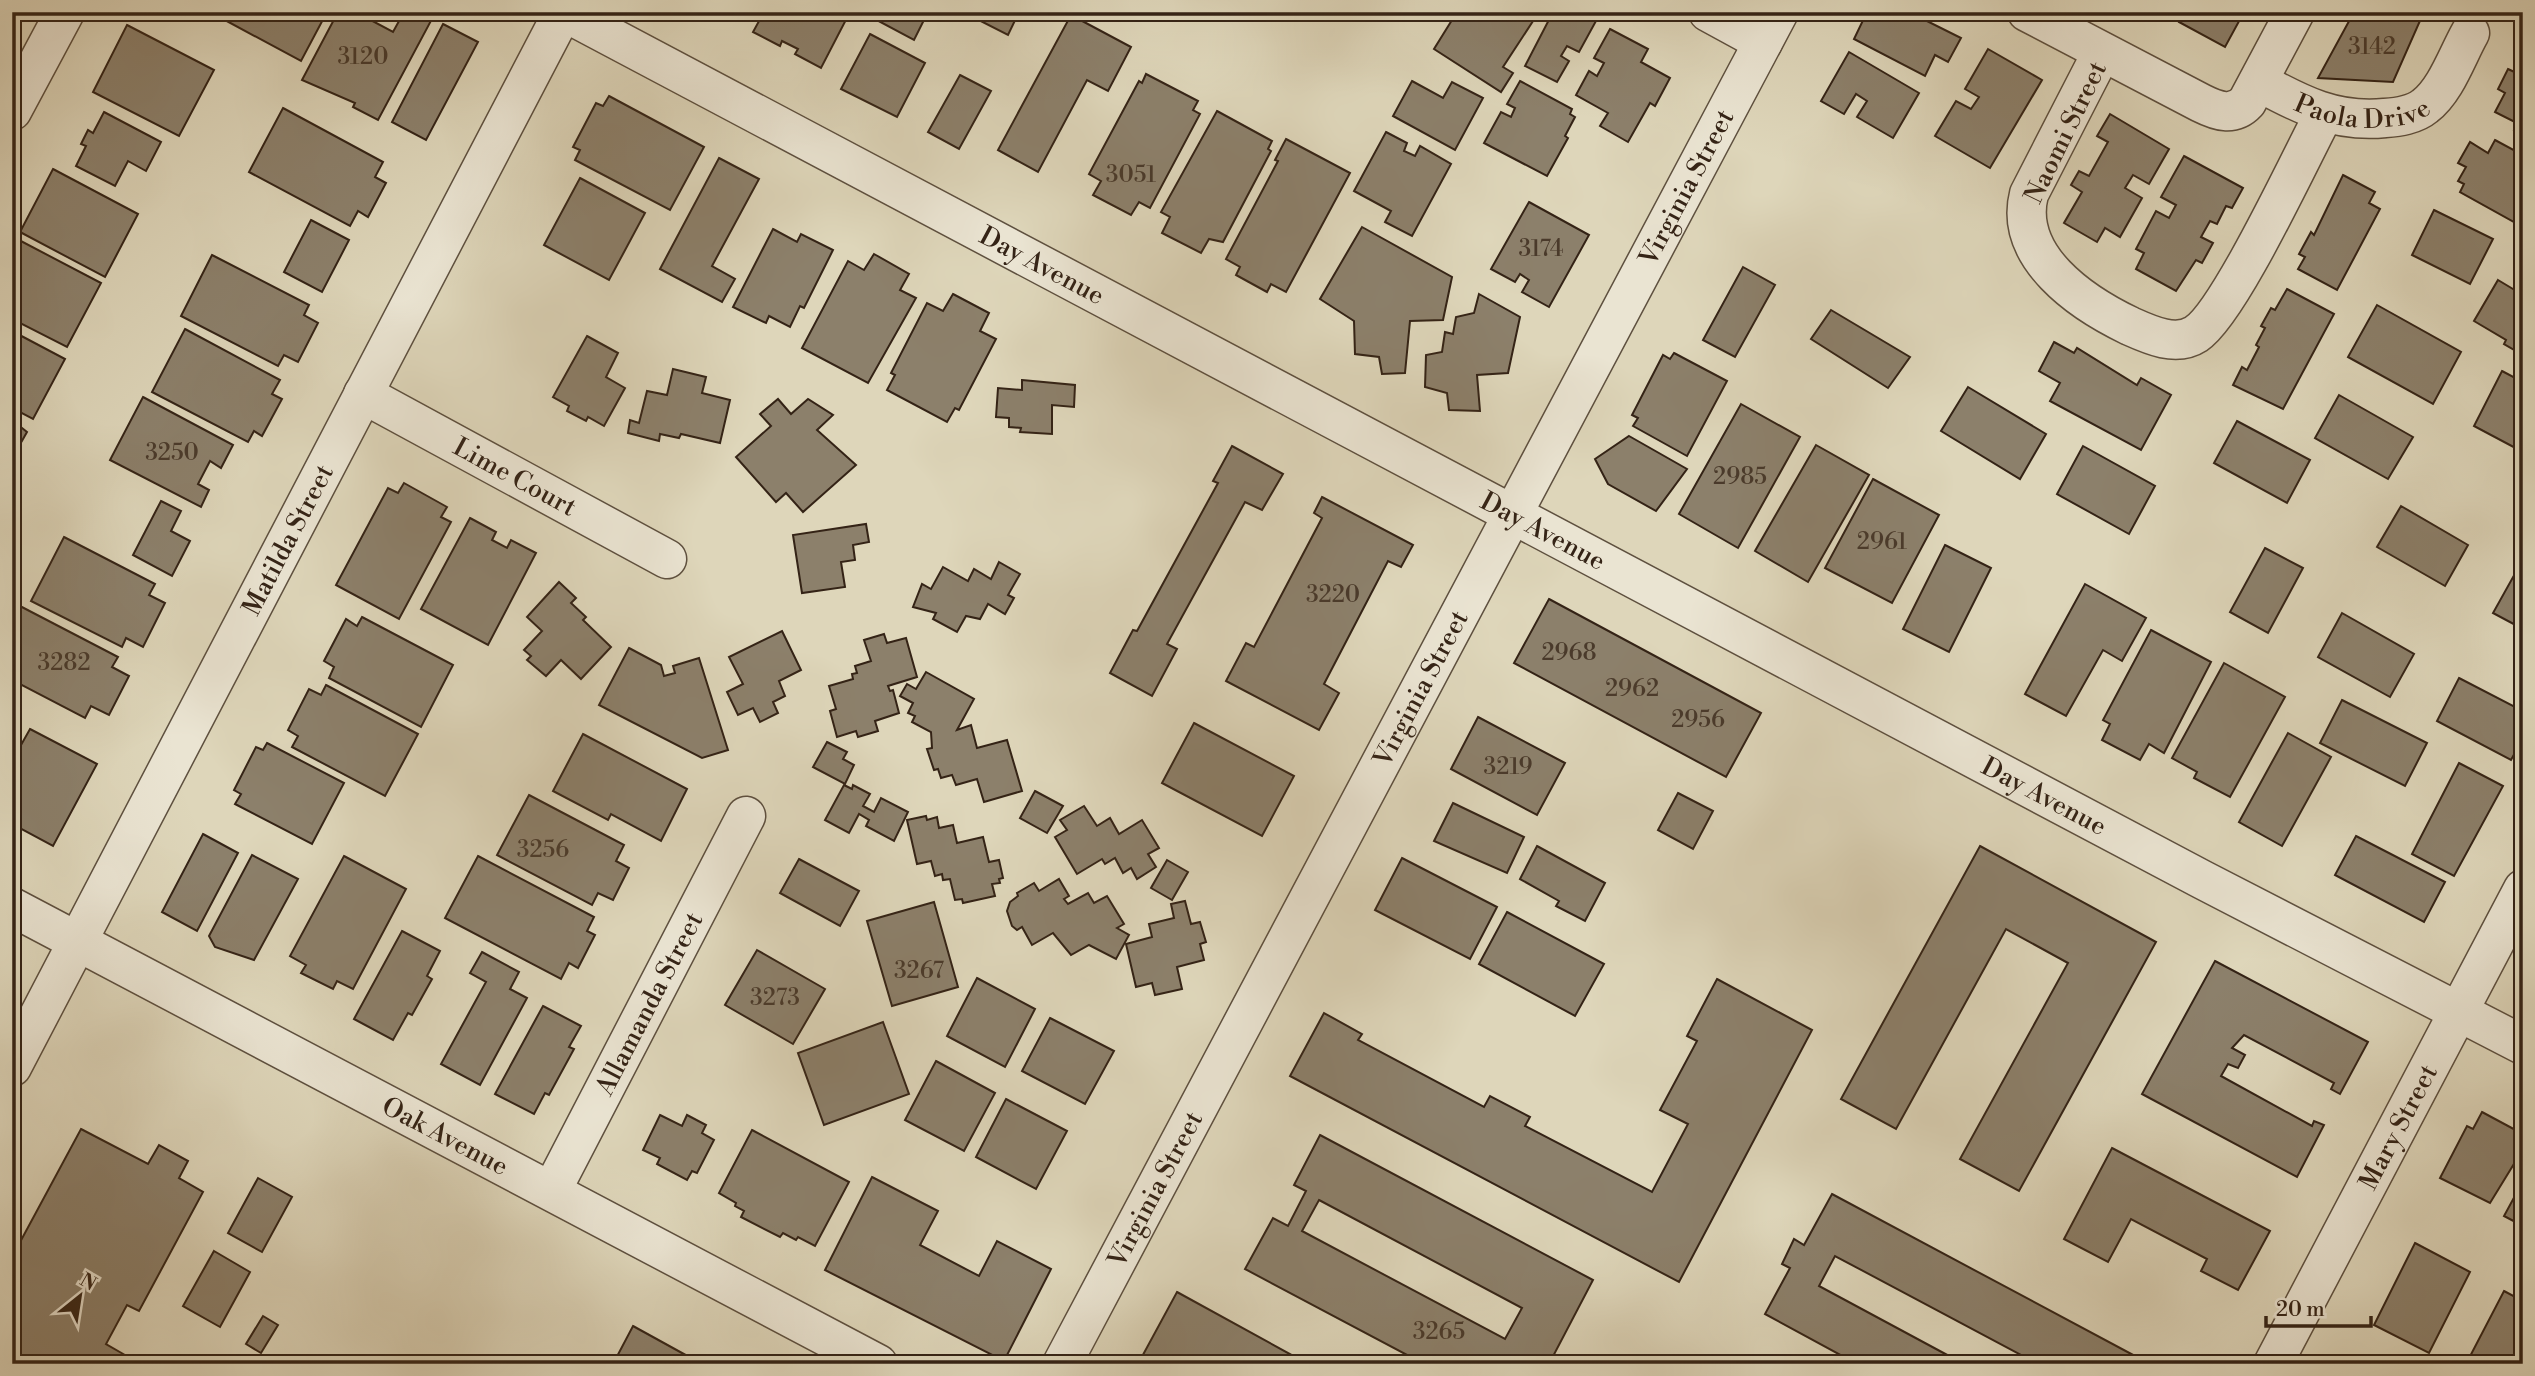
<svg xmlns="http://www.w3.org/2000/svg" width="2535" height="1376" font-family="'Libre Bodoni',serif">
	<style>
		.building { fill: #8c806b; stroke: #342316; stroke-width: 2; fill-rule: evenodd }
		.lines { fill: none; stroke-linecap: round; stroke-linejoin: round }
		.minor-casing { stroke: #5e503f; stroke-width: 41 }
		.minor { stroke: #eae4d2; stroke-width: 38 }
		.labels { text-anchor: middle; stroke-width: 6; stroke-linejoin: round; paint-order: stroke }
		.number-label { font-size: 23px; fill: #4a3a2b }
		.street-label { font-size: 26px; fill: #342316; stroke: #eae4d2 }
	</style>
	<rect width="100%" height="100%" fill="#ded6ba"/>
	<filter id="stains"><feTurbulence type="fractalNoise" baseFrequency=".00286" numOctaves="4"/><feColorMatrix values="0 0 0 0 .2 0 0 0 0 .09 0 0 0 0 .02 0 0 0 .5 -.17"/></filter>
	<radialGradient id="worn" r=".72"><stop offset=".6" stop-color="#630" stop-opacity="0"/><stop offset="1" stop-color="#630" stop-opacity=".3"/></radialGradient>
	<g class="building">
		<path d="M227,12h100l-26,49 -78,-42z"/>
		<path d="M338,12h30l-3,5 28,15 11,-20h20l9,5 -55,103 -25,-13 2,-4 -53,-23z"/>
		<path d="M764,12h86l-29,56 -26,-14 3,-5 -16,-8 -2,5 -27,-14z"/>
		<path d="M873,12h55l-14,28 -43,-23z"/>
		<path d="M963,12h56l-11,23z"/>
		<path d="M1457,12h70l8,6 -32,49 10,6 -12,19 -67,-43z"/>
		<path d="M1553,12h26l17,9 -17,31 -12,-6 -6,10 8,5 -12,21 -32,-16z"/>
		<path d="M1867,12h42l52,26 -13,24 -13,-7 -10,21 -71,-37z"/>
		<path d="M2184,12h60l-19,35 -46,-25z"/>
		<path d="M2354,12l69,2 -30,68 -75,-4z"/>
		<path d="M1071,15l60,32 -23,44 -21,-11 -49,92 -40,-22z"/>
		<path d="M443,24l35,18 -52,98 -34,-18z"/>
		<path d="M127,25l87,45 -35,66 -86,-44z"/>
		<path d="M1610,29l38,20 -7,13 29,16 -15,28 -5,-3 -22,39 -28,-16 8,-13 -32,-18 13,-24 8,5 7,-13 -10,-5z"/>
		<path d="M870,34l55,29 -28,54 -56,-28z"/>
		<path d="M1988,49l54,31 -52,88 -55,-32 21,-35 15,8 8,-12 -14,-8z"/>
		<path d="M1849,52l70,41 -26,45 -36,-21 10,-16 -11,-7 -12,20 -23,-13z"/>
		<path d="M2508,69l15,7v58l-9,-4 3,-7 -22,-11 10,-19 -7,-4z"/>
		<path d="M1146,74l52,27 -5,9 7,4 -50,94 -11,-6 -8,13 -38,-20 8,-14 -12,-7 50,-93 3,2z"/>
		<path d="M960,75l31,16 -32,58 -31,-17z"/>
		<path d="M1412,81l31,17 9,-16 31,16 -28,52 -62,-34z"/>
		<path d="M1520,81l52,28 -2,5 5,3 -10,19 3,2 -21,38 -63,-33 17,-31 10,5 4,-9 -8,-4z"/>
		<path d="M609,96l95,51 -34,63 -95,-50 5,-10 -7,-3 23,-44 7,3z"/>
		<path d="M283,108l100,54 -8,15 11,6 -18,34 -10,-6 -8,15 -101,-54z"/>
		<path d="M1217,111l55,30 -4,8 3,2 -48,91 -14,-3 -8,14 -39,-20 8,-16 -9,-5z"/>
		<path d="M104,112l57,30 -15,29 -18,-10 -13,25 -39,-20 10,-20 -5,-2 7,-14 5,3z"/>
		<path d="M2110,114l59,35 -20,35 -16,-9 -8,13 17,10 -22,39 -15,-9 -8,14 -33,-19 18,-31 -11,-7 8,-14 10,5 19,-34 -11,-6z"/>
		<path d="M1386,132l21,11 -3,8 11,5 5,-10 31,18 -39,72 -27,-14 6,-11 -37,-20z"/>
		<path d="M1286,139l64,34 -64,119 -15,-8 -4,8 -31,-17 4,-8 -14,-8 52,-98 -3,-1z"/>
		<path d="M2495,140l28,15v72l-63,-35 4,-8 -6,-3 8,-14 -8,-4 12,-21 18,11z"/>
		<path d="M2184,156l59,32 -11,20 -6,-2 -9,18 -7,-3 -9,16 12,6 -11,20 -6,-3 -20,31 -40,-22 8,-16 -8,-4 20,-38 13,7 7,-13 -15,-8z"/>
		<path d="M719,158l40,21 -47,87 23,13 -13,23 -62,-33z"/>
		<path d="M53,169l85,45 -33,63 -85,-45z"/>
		<path d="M2343,175l32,17 -6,11 11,6 -43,81 -39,-21 7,-12 -6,-3 12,-22 3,3z"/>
		<path d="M580,178l65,35 -36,67 -65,-35z"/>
		<path d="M1529,202l60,33 -40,72 -27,-15 7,-12 -9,-6 -5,8 -24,-13z"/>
		<path d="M2434,210l59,29 -23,45 -58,-29z"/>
		<path d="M311,220l38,20 -27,52 -38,-20z"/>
		<path d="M1362,227l90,50 -9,43 -33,1 -5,52 -23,1 -3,-17 -24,-3 -1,-33 -34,-22z"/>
		<path d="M773,229l24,13 4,-8 32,16 -29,58 -4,-2 -10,21 -21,-11 -3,7 -33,-16z"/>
		<path d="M17,239l84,44 -34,64 -55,-28v-72z"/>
		<path d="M874,254l35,20 -9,16 16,8 -48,85 -66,-35 46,-87 16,9z"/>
		<path d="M212,255l97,50 -5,10 14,8 -20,39 -14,-7 -6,11 -97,-50z"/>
		<path d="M1743,267l32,18 -40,72 -32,-17z"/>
		<path d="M2498,280l25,15v60l-19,-11 2,-4 -32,-19z"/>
		<path d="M2287,289l47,25 -51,95 -50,-24 9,-18 5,3 12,-23 -3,-2 9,-17 -4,-2 10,-18 4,2z"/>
		<path d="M953,294l36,19 -9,18 16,8 -37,71 -4,-2 -8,14 -60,-32 8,-15 -4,-2 36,-70 16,8z"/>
		<path d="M1479,294l41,23 -12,56 -31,2 3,36 -31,-1 -2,-17 -22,-6 1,-32 16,-3 3,-20 8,2 3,-17 18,-4z"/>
		<path d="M2377,305l84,47 -28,52 -85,-47z"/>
		<path d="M1831,310l79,47 -22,31 -77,-49z"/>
		<path d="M185,329l95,51 -8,14 10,5 -20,37 -8,-5 -6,11 -96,-50z"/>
		<path d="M12,331l53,28 -32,60 -21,-11z"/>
		<path d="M587,336l31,17 -12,24 19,11 -21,38 -16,-9 -2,4 -19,-10 2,-5 -16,-9z"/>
		<path d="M2054,342l20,11 3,-5 60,37 4,-7 30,17 -30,55 -91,-49 10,-18 -21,-12z"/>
		<path d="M1674,353l53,28 -40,75 -54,-30 5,-8 -6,-3 31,-60 7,4z"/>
		<path d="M673,369l33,8 -4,16 28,7 -10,43 -39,-9 -2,4 -19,-4 -1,7 -31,-8 2,-13 9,3 8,-32 20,4z"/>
		<path d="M2502,371l21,11v70l-49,-26z"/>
		<path d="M1022,380l53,5 -1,22 -22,-2v29l-32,-2 1,-4 -12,-1v-9l-13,-1 2,-29 24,2z"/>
		<path d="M1968,387l78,47 -26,45 -79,-48z"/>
		<path d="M2339,395l74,42 -25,42 -73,-41z"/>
		<path d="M143,397l90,48 -12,23 -11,-7 -12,23 11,6 -8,17 -91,-47z"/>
		<path d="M778,399l13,15 17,-15 25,16 -16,15 39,35 -53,47 -17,-19 -10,9 -40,-45 35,-31 -11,-12z"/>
		<path d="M1741,404l59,33 -62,111 -59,-34z"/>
		<path d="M12,420l15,12 -9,16 -6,-3z"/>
		<path d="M2237,421l73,39 -23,43 -73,-40z"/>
		<path d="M1629,436l58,33 -31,42 -48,-27 -13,-25z"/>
		<path d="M1816,445l53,30 -61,107 -53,-31z"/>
		<path d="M1232,446l51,28 -21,36 -17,-8 -78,142 10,5 -25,47 -42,-23 23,-43 4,1 81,-148 -5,-2z"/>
		<path d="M2083,446l72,40 -26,48 -72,-40z"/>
		<path d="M1873,479l66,36 -47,88 -67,-35z"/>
		<path d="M404,483l43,24 -6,10 10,5 -52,97 -63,-34 52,-97 10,5z"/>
		<path d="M1322,497l91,48 -12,22 -13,-6 -64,123 15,9 -20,37 -93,-49 20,-38 8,4 68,-129 -8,-5z"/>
		<path d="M161,501l20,10 -10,20 19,10 -18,35 -39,-21z"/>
		<path d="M2401,506l67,39 -23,41 -68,-39z"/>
		<path d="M470,518l26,14 -4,8 15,8 4,-8 25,13 -48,92 -67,-36z"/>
		<path d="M866,524l3,18 -16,3 2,15 -14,2 4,25 -43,6 -9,-58z"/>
		<path d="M64,537l91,47 -6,11 16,8 -22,44 -17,-9 -4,9 -91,-46z"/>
		<path d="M1945,545l46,23 -42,84 -46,-23z"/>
		<path d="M2265,548l38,20 -35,65 -38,-21z"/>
		<path d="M999,562l21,12 -12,21 6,3 -9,16 -17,-10 -8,15 -14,-3 -9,16 -24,-13 3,-6 -23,-6 9,-23 9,5 12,-22 25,14 6,-12 17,10z"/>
		<path d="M2517,570l6,3v56l-30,-16z"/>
		<path d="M559,582l17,16 -5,5 15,14 -3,3 28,27 -30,32 -20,-19 -15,16 -19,-16 4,-4 -7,-6 18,-19 -15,-14z"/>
		<path d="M2085,584l61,34 -24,43 -19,-11 -37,66 -41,-22z"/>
		<path d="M1549,599l212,114 -35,64 -212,-114z"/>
		<path d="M18,605l100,52 -6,10 17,9 -20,39 -18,-9 -6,12 -73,-38v-63z"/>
		<path d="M2342,613l72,41 -24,43 -72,-40z"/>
		<path d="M362,617l91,48 -32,62 -92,-49 5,-11 -10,-6 22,-42 11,7z"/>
		<path d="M2151,630l60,32 -47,91 -15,-9 -9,16 -38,-20 8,-16 -7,-4z"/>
		<path d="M782,631l19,39 -22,11 6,15 -12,6 5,11 -18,9 -7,-14 -15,7 -11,-23 16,-8 -14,-27z"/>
		<path d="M884,634l3,9 19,-5 11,39 -29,9 2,5 3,-1 6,23 -24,8 3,10 -20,6 -2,-6 -19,6 -7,-26 6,-2 -7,-23 24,-7 -1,-5 5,-1 -2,-7 16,-5 -7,-21z"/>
		<path d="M629,648l32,17 3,11 11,-3 -2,-7 26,-8 29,92 -26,8 -103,-53z"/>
		<path d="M2224,663l61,34 -55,100 -36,-19 3,-6 -25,-14z"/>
		<path d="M926,672l48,27 -17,31 14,-5 6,23 30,-8 15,51 -38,11 -7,-23 -21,6 -4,-10 -11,3 -3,-9 -4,1 -7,-21 5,-1 -1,-16 -19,-10 3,-6 -7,-3 5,-10 -13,-7 7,-12 9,5z"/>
		<path d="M2459,678l64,33v27l-12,22 -74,-39z"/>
		<path d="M326,685l92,49 -33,62 -93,-49 6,-11 -10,-6 21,-41 12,6z"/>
		<path d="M2342,700l85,43 -22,43 -85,-43z"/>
		<path d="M1478,717l87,46 -28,52 -86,-46z"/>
		<path d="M1194,723l100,53 -32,60 -100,-53z"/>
		<path d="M30,729l67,35 -44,82 -41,-22v-63z"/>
		<path d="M2288,733l43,24 -49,89 -43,-24z"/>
		<path d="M583,734l104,55 -26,52 -50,-27 -3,6 -55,-29z"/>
		<path d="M827,742l20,10 -4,7 11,6 -9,19 -32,-17z"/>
		<path d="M267,743l77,40 -32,61 -77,-40 6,-10 -7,-4 22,-43 7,3z"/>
		<path d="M2459,763l44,23 -49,90 -42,-22z"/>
		<path d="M844,785l8,4 1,-4 17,9 -7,12 11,6 7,-14 27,14 -14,29 -28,-15 3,-6 -10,-6 -10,19 -24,-13z"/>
		<path d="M1035,791l28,15 -16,27 -27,-15z"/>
		<path d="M1678,793l35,18 -20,38 -35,-19z"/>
		<path d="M529,795l95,50 -8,16 13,7 -16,32 -15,-7 -6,12 -95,-50z"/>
		<path d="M1453,803l71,34 -17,36 -73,-32z"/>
		<path d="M1084,806l13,20 13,-8 9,16 23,-14 17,28 -11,6 8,13 -19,12 -6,-11 -8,5 -8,-15 -10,6 -3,-5 -25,15 -22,-37 12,-7 -7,-10z"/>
		<path d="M926,816l1,4 10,-3 2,11 14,-3 4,18 26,-6 6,25 10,-2 4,18 -4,1 1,4 -8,1 3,12 -32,7 -1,-4 -7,1 -5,-21 -7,1 -1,-6 -7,2 -4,-15 -14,3 -10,-44z"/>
		<path d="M203,834l35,19 -41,78 -35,-19z"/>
		<path d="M2356,836l89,46 -21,40 -89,-47z"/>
		<path d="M1537,846l68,37 -20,38 -29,-15 3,-5 -39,-22z"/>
		<path d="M1980,846l176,96 -137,249 -59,-32 108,-196 -62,-34 -110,200 -55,-30z"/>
		<path d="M252,855l46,24 -44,81 -39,-13 -6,-11z"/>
		<path d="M344,856l62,33 -53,100 -16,-8 -4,8 -32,-16 5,-8 -16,-9z"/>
		<path d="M478,856l116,61 -7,14 8,4 -17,33 -9,-5 -8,16 -116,-61z"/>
		<path d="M1402,858l95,49 -27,52 -95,-49z"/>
		<path d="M799,859l60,32 -19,35 -60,-33z"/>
		<path d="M1167,860l21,12 -16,28 -21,-12z"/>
		<path d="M1059,879l10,17 -5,3 4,5 20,-11 6,10 13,-7 17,28 -7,4 12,7 -13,24 -27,-14 -18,10 -18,-22 -21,12 -10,-18 -5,3 -5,-4 -5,-15 3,-9 8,-6 -1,-3 17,-10 5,8z"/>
		<path d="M1185,901l6,23 9,-2 6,20 -6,2 4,16 -27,7 5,22 -27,6 -3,-12 -16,4 -10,-43 26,-7 -3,-13 25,-6 -3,-14z"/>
		<path d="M934,902l24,85 -66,19 -25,-85z"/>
		<path d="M1507,912l97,52 -29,52 -96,-52z"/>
		<path d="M402,931l38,20 -13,25 5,3 -20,36 -4,-2 -15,27 -39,-21z"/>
		<path d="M757,950l68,39 -32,55 -68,-39z"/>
		<path d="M482,952l37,20 -9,17 17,9 -47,87 -39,-21 45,-82 -16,-9z"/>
		<path d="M2215,961l153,81 -28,52 -9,-5 3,-6 -90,-48 -12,13 13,7 -7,13 -10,-4 -7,12 91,50 2,-5 10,4 -27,52 -155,-83z"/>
		<path d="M977,978l58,31 -30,58 -58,-31z"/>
		<path d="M1717,979l95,51 -133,252 -389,-206 34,-63 38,21 -4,6 126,67 6,-11 40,21 -5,9 127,66 36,-68 -28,-14 37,-69 -10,-5z"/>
		<path d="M543,1006l38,20 -12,21 5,2 -25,46 -4,-2 -11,21 -39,-20z"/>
		<path d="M1050,1018l64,33 -29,53 -63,-33z"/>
		<path d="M883,1022l26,72 -85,31 -26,-72z"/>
		<path d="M936,1061l59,32 -31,58 -59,-31z"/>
		<path d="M1006,1099l61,32 -31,58 -60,-32z"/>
		<path d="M2482,1112l41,22 -8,17 5,3 -30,49 -50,-25 27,-52 6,3z"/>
		<path d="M660,1115l22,11 5,-11 19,10 -4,8 12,7 -17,33 -5,-2 -5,9 -30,-16 3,-6 -17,-8z"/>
		<path d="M81,1129l67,35 11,-19 29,16 -9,17 24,14 -64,119 -12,-6 -21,39 19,11 -5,9h-108v-107z"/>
		<path d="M752,1130l97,52 -34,64 -17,-9 -2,3 -13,-7 -3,4 -39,-20 3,-6 -9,-5 1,-3 -17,-10z"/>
		<path d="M1320,1135l273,145 -44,84h-125l-179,-95 28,-51 15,8 18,-35 -12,-6zM1319,1200l203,108 -17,31 -203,-108z"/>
		<path d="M2112,1148l158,83 -32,59 -37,-19 6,-12 -76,-40 -23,43 -44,-23z"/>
		<path d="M872,1177l66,34 -18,34 59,31 18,-35 54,28 -47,92 -179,-91z"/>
		<path d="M258,1178l34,19 -30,55 -34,-19z"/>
		<path d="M2523,1181v45l-19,-10z"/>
		<path d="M1832,1194l318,170h-112l-203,-108 -16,30 145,78h-107l-92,-50 25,-46 -8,-4 12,-25 10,6z"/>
		<path d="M2415,1243l55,29 -41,81 -55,-28z"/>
		<path d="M214,1251l36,21 -30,55 -37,-21z"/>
		<path d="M2504,1291l19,10v63h-57z"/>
		<path d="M1177,1292l131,72h-170z"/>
		<path d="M263,1316l15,9 -17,28 -15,-9z"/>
		<path d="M633,1326l69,38h-89z"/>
	</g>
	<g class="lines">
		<g class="minor-casing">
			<g id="minor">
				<path id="s1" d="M564,12l1639,868 320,165"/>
				<path d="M1708,12l55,30"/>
				<path d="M2027,12l174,91c16,8 32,14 46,-1l48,-90"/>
				<path d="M2102,52l-73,142c-16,63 53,109 101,132 20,9 46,21 66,8 33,-21 105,-177 128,-220"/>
				<path id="s2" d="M2259,82c42,23 77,41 126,36 14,-1 29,-3 40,-12 21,-16 32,-50 45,-73"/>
				<path d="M12,111l53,-99"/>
				<path id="s3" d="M363,394l304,165"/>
				<path id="s4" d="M12,907l866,457"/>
				<path id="s5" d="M12,1067l551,-1055"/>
				<path id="s6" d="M552,1190l194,-374"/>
				<path id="s7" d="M1062,1364l717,-1352"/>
				<path id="s8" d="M2273,1364l250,-475"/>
			</g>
		</g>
		<use href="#minor" class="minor"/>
	</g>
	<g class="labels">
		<g class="number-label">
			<text x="2372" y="54">3142</text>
			<text x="363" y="64">3120</text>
			<text x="1131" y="182">3051</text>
			<text x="1541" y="256">3174</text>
			<text x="172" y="460">3250</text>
			<text x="1740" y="484">2985</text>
			<text x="1882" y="549">2961</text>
			<text x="1333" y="602">3220</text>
			<text x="1569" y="660">2968</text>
			<text x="64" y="670">3282</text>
			<text x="1632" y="696">2962</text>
			<text x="1698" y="727">2956</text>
			<text x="1508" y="774">3219</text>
			<text x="543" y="857">3256</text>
			<text x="919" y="978">3267</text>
			<text x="775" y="1005">3273</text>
			<text x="1439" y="1339">3265</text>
		</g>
		<g class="street-label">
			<text dy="9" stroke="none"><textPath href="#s2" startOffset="110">Paola Drive</textPath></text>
			<text transform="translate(2065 132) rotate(-64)" y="9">Naomi Street</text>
			<text dy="9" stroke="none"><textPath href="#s7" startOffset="1332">Virginia Street</textPath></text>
			<text dy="9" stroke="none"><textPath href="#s1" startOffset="541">Day Avenue</textPath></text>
			<text dy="9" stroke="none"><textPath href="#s3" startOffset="173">Lime Court</textPath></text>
			<text dy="9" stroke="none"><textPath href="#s1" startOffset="1108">Day Avenue</textPath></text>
			<text dy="9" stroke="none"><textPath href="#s5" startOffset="595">Matilda Street</textPath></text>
			<text dy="9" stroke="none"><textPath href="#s7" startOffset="765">Virginia Street</textPath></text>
			<text dy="9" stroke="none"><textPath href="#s1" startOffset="1675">Day Avenue</textPath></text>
			<text dy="9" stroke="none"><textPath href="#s6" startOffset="210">Allamanda Street</textPath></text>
			<text dy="9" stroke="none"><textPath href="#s8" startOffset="268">Mary Street</textPath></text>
			<text dy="9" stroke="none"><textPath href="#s4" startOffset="490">Oak Avenue</textPath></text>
			<text dy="9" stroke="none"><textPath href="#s7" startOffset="198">Virginia Street</textPath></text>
		</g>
	</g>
	<rect width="2535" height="1376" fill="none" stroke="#ded6ba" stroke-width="42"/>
	<rect x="14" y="14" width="2507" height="1348" fill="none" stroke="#342316" stroke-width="3.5"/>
	<rect x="21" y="21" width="2493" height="1334" fill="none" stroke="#342316" stroke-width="2"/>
	<g transform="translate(80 1296) rotate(30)" stroke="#eae4d2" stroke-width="5" paint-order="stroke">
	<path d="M0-5L12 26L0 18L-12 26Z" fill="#342316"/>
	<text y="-10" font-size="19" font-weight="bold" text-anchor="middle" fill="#342316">N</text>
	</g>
	<path d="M2266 1316v10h105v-10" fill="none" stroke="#342316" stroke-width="3.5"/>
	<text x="2276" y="1316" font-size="21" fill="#342316" stroke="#eae4d2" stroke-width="5" paint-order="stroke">20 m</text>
	<rect width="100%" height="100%" filter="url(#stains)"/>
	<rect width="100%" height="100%" fill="url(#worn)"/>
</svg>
